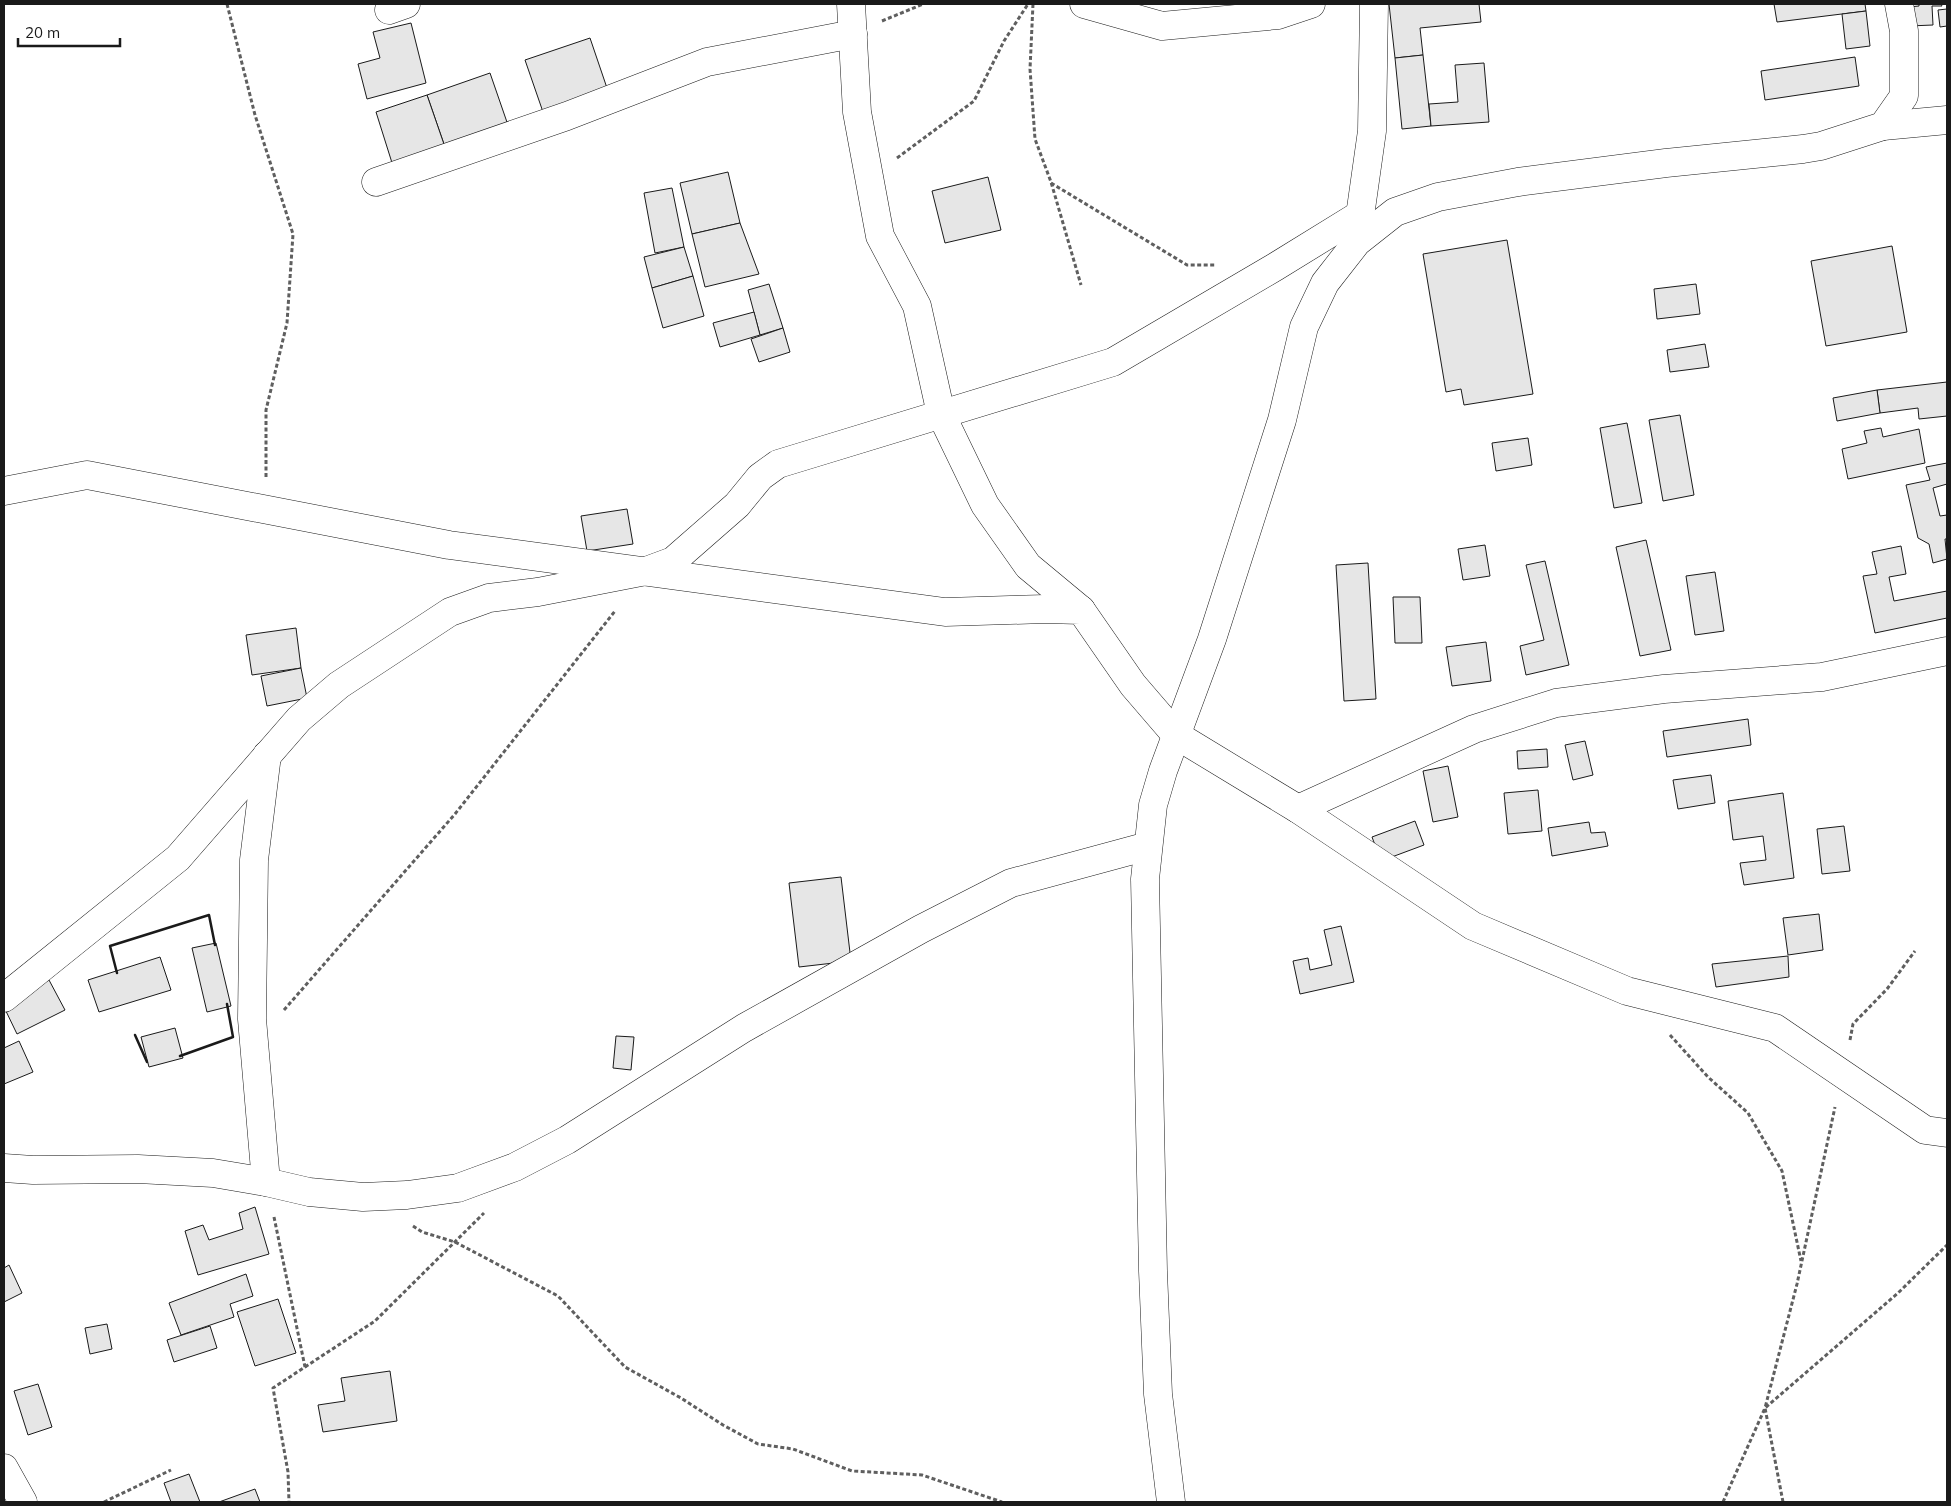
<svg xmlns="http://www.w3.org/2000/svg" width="1951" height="1506" font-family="Mulish,sans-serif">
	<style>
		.building { fill: #e6e6e6; stroke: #1a1a1a }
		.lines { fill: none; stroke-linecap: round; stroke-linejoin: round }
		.street-casing { stroke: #1a1a1a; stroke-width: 29 }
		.path { stroke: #5f5f5f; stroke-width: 3; stroke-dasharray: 4 2.5; stroke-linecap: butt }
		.street { stroke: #fff; stroke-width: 28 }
		.wall { stroke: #1a1a1a; stroke-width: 2.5 }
	</style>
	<rect width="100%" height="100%" fill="#fff"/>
	<g class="building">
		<path d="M1389,4h90l2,18 -61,6 3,27 -28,3z"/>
		<path d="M1774,4h91l1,7 -89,11z"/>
		<path d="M1919,4h22l1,2h-10l1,19 -24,1 -1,-19 11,-1z"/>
		<path d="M1947,9v17l-7,1 -2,-17z"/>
		<path d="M1866,11l4,35 -24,3 -4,-35z"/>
		<path d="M411,23l15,60 -59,16 -9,-35 22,-6 -7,-26z"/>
		<path d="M590,38l18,53 -65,21 -18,-52z"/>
		<path d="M1423,55l8,71 -29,3 -7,-71z"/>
		<path d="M1855,57l4,29 -94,14 -4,-29z"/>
		<path d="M1484,63l5,59 -58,4 -2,-22 29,-2 -3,-37z"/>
		<path d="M490,73l19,55 -63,22 -19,-55z"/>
		<path d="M427,95l19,55 -53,16 -17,-54z"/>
		<path d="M728,172l12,51 -48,11 -12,-51z"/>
		<path d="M988,177l13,53 -56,13 -13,-52z"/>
		<path d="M672,188l12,59 -29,6 -11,-60z"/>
		<path d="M740,223l19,51 -54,13 -13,-53z"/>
		<path d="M1507,240l26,154 -69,11 -3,-16 -15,3 -23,-138z"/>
		<path d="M1892,246l15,86 -81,14 -15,-85z"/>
		<path d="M684,247l9,29 -41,12 -8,-31z"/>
		<path d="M693,276l11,40 -41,12 -11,-40z"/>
		<path d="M769,284l14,44 -23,7 -12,-45z"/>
		<path d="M1696,284l4,30 -43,5 -3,-30z"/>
		<path d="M754,312l6,23 -40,12 -7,-24z"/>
		<path d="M783,328l7,24 -31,10 -8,-23z"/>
		<path d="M1705,344l4,23 -39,5 -3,-22z"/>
		<path d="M1947,382v34l-28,3 -1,-11 -38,5 -3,-23z"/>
		<path d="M1877,390l3,23 -43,8 -4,-23z"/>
		<path d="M1680,415l14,80 -31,6 -14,-81z"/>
		<path d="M1627,423l15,80 -28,5 -14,-80z"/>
		<path d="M1881,428l2,9 36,-8 6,34 -77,16 -6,-30 25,-6 -3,-12z"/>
		<path d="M1528,438l4,27 -36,6 -4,-28z"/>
		<path d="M1947,463v21l-14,4 7,28 7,-1v24h-2l2,20 -14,4 -4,-19 -11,-6 -12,-53 24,-5 -4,-13z"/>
		<path d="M627,509l6,35 -46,7 -6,-35z"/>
		<path d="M1646,540l25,110 -31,6 -24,-109z"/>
		<path d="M1485,545l5,31 -27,4 -5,-31z"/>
		<path d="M1901,546l5,28 -17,3 5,24 53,-10v27l-72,15 -12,-57 14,-2 -5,-22z"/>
		<path d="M1545,561l24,104 -43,10 -6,-29 24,-6 -18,-75z"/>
		<path d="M1368,563l8,136 -32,2 -8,-136z"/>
		<path d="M1715,572l9,59 -29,4 -9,-59z"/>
		<path d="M1393,597h27l2,46h-27z"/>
		<path d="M296,628l5,40 -49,7 -6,-40z"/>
		<path d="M1486,642l5,39 -39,5 -6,-39z"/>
		<path d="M301,668l6,30 -40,8 -6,-30z"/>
		<path d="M1748,719l3,26 -84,12 -4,-26z"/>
		<path d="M1585,741l8,34 -20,5 -8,-35z"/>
		<path d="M1547,749l1,18 -30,2 -1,-18z"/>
		<path d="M1448,766l10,51 -25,5 -10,-51z"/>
		<path d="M1711,775l4,28 -37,6 -5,-29z"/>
		<path d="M1538,790l4,41 -34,3 -4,-41z"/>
		<path d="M1783,793l11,85 -50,7 -4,-22 26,-3 -3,-24 -30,4 -5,-39z"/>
		<path d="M1415,821l9,24 -43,16 -9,-24z"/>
		<path d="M1589,822l2,11 14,-1 3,14 -56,10 -4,-28z"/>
		<path d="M1844,826l6,45 -28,3 -5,-45z"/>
		<path d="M841,877l10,84 -52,6 -10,-84z"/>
		<path d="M1819,914l4,36 -35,5 -5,-37z"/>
		<path d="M1341,926l13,56 -54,12 -7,-33 15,-3 2,12 22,-5 -8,-35z"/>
		<path d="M216,943l15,63 -24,6 -15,-64z"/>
		<path d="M1788,956l1,21 -73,10 -4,-23z"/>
		<path d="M160,957l11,33 -72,22 -11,-32z"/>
		<path d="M49,980l16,30 -48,24 -13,-27v-5z"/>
		<path d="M175,1028l8,30 -34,9 -8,-30z"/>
		<path d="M616,1036l18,1 -3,33 -18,-2z"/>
		<path d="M19,1041l14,31 -29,12v-36z"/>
		<path d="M255,1207l14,47 -71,21 -13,-44 18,-6 6,15 34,-11 -4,-16z"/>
		<path d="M9,1265l13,28 -18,9v-34z"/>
		<path d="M246,1274l7,22 -23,8 4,13 -53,18 -12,-32z"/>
		<path d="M278,1299l18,54 -41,13 -18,-54z"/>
		<path d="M107,1324l5,25 -22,5 -5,-26z"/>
		<path d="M210,1326l7,22 -43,14 -7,-22z"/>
		<path d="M390,1371l7,50 -74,11 -5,-27 27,-4 -4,-23z"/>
		<path d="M38,1384l14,43 -24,8 -14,-44z"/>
		<path d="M189,1474l11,28h-29l-7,-19z"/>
		<path d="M255,1489l5,13h-41z"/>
	</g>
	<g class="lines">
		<g class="street-casing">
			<g id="street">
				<path d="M851,4l6,108 23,124 37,70 24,108 44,91 43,61 53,44"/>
				<path d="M1084,4l78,22 116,-11 33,-11"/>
				<path d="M389,10l17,-6"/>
				<path d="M1883,126l64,-6"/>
				<path d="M376,182l191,-66 140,-54 146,-28"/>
				<path d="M1358,230l14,-99 2,-127"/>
				<path d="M4,491l83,-16 362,70 496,67 100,-3 36,1 52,75 43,50 122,74 175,117 154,65 148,37 150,102 22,3"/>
				<path d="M1298,809l176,-80 82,-26 108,-14 158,-12 125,-26"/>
				<path d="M4,998l174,-140 121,-139 40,-34 111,-73 39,-14 49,-6 108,-21 27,-10 64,-56 23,-28 18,-13 335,-102 162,-95 86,-53"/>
				<path d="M4,1168l29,2 105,-1 75,4 53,9 43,10 54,5 44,-2 51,-7 57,-21 52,-27 177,-112 177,-99 90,-46 137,-37"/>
				<path d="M266,1182l-14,-163 2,-159 13,-105"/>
				<path d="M4,1468l19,34"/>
				<path d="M1171,1502l-13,-108 -5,-123 -8,-392 8,-74 10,-34 49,-132 70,-219 22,-93 21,-44 32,-41 38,-30 43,-15 80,-15 148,-19 137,-14 18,-3 62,-20 21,-30v-65l-5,-27"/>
			</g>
		</g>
		<g class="path">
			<path d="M227,4l28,111 38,119 -6,89 -21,87v69"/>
			<path d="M1033,4l-3,65 5,70 16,43 30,103"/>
			<path d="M882,21l41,-17"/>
			<path d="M897,158l77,-57 30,-60 24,-37"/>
			<path d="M1051,183l136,82h28"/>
			<path d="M284,1010l171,-196 160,-203"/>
			<path d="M1670,1035l38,42 40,36 34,58 19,90"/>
			<path d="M1850,1040l3,-16 34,-35 28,-38"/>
			<path d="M274,1217l31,150 -32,21 15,84 1,30"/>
			<path d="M413,1226l9,6 33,10 103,54 67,71 56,31 42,27 35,19 35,5 59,22 70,4 80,27"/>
			<path d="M305,1367l70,-46 109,-108"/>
			<path d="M104,1502l67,-32"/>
			<path d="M1723,1502l42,-94 133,-115 49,-48"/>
			<path d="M1783,1502l-18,-94 32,-124 38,-177"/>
		</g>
		<use href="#street" class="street"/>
		<g class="wall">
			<path d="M117,973l-7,-27 99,-31 6,30"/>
			<path d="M135,1035l12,27"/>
			<path d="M180,1056l53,-19 -6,-33"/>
		</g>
	</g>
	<rect width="1951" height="1506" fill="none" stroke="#1a1a1a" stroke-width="10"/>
	<path d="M18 38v8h102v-8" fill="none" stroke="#1a1a1a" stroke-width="2.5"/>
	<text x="25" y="38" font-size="15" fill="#1a1a1a" stroke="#ffffff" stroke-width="4" paint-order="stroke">20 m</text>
</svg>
